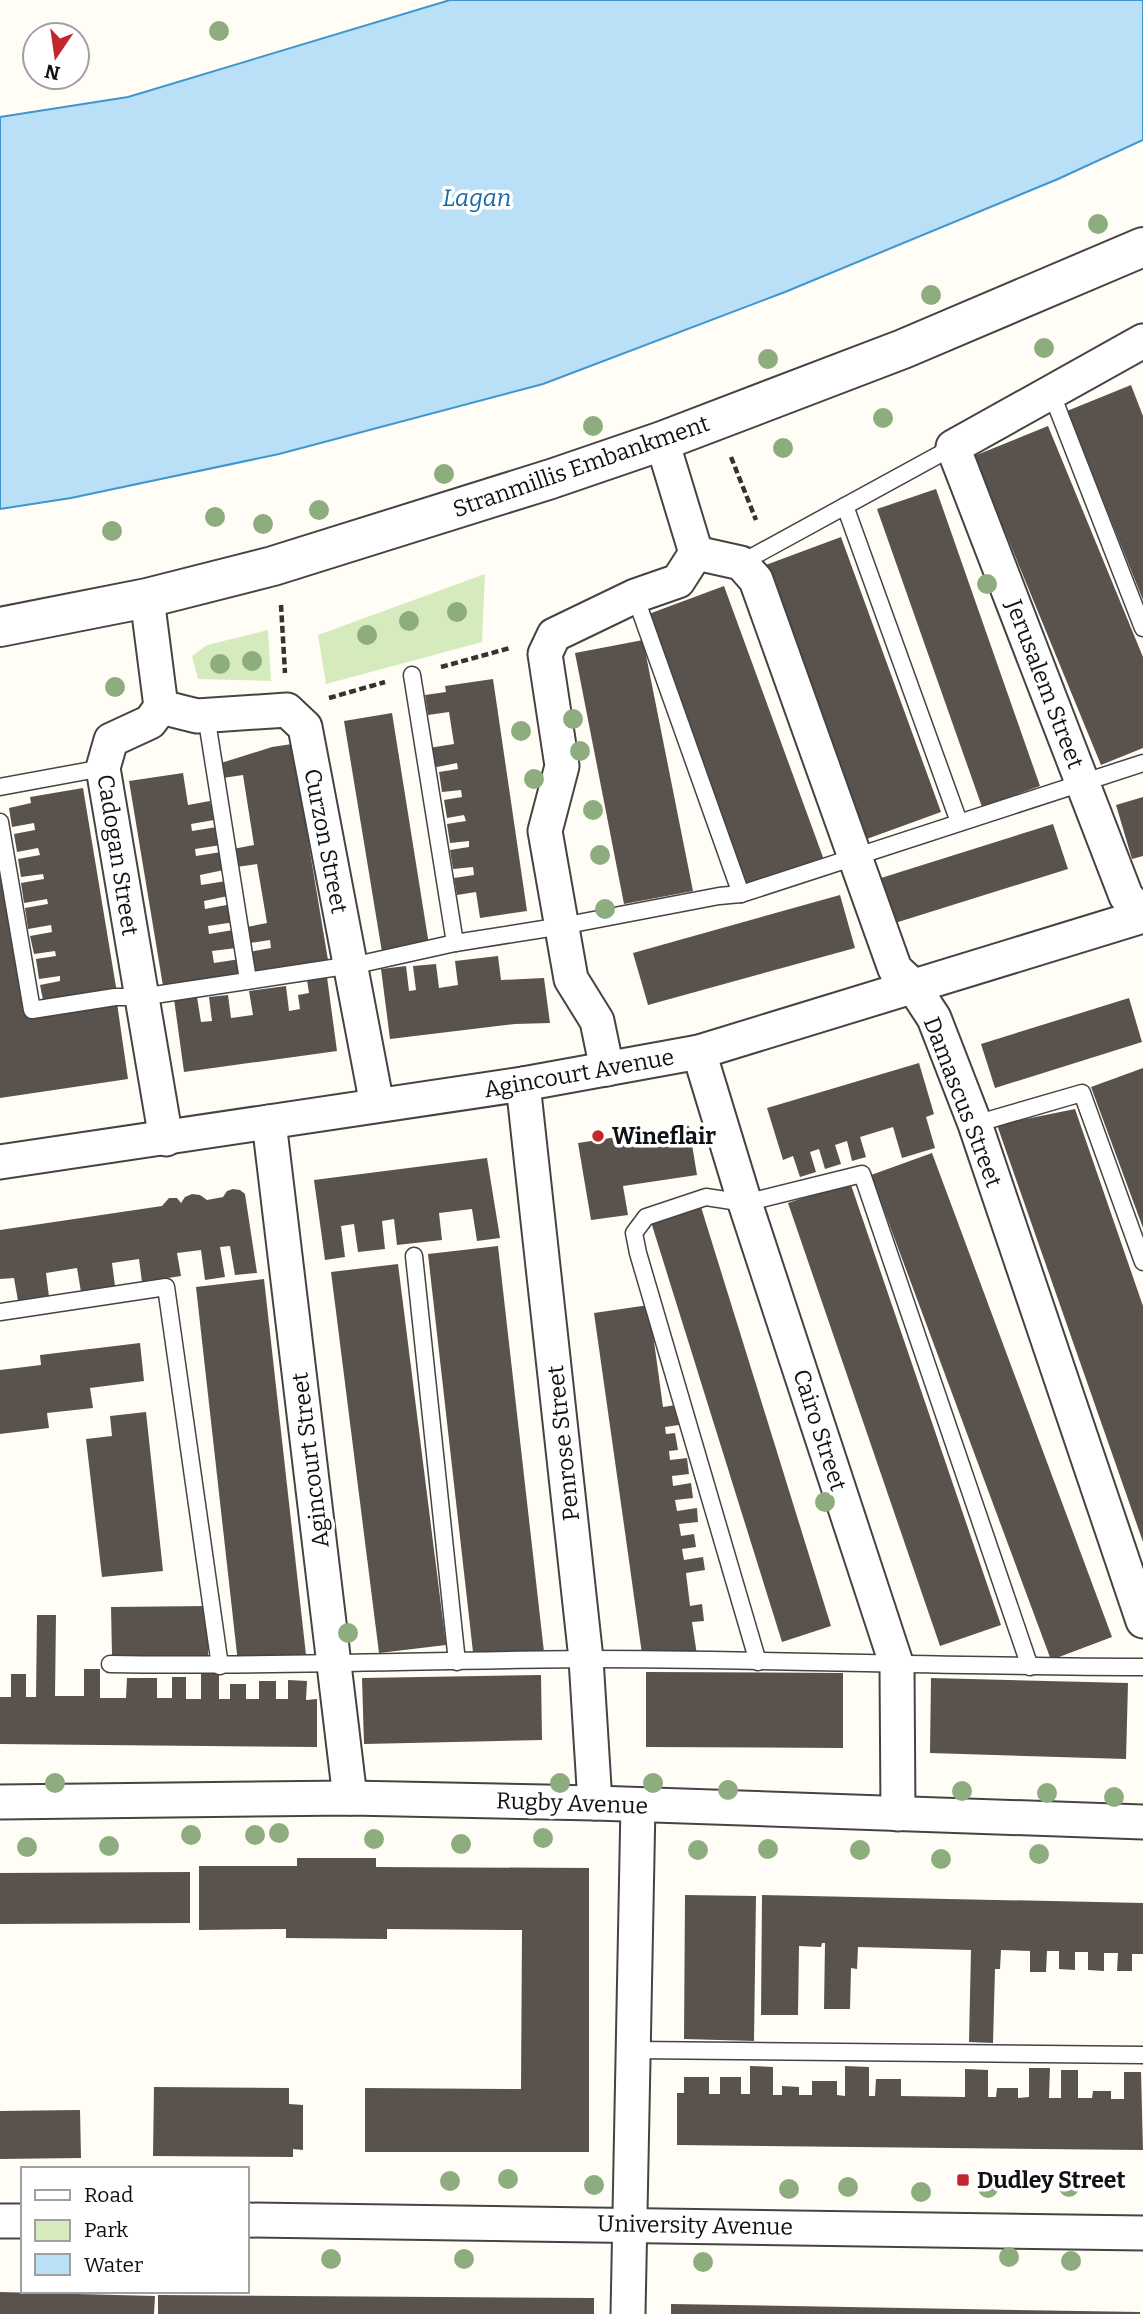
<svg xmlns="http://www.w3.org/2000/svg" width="1143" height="2314" font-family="Bitter,serif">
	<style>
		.green { fill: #d5ebbd }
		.water { fill: #b9e0f7; stroke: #3f96cf; stroke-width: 2 }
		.building { fill: #5a524d }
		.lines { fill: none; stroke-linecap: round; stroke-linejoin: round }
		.service-casing { stroke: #444; stroke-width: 19 }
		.minor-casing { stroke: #444; stroke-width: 37 }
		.tertiary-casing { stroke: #444; stroke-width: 42 }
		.path { stroke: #333; stroke-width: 4.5; stroke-dasharray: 7 3.5; stroke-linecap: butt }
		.service { stroke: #fff; stroke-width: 16 }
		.minor { stroke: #fff; stroke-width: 33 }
		.tertiary { stroke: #fff; stroke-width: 38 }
		.tree { fill: #8dad7f }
		.poi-dot { fill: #c4262e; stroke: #fff; stroke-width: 2.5 }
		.labels { text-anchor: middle; stroke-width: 7; stroke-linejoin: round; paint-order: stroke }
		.street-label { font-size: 23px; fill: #111; stroke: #fff }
		.poi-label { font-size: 23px; font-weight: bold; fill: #111; stroke: #fff; text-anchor: start }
		.water-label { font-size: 24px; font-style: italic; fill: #1768a6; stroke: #fff }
	</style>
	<rect width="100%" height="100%" fill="#fffdf5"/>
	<g class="green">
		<path d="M485,574l-3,68 -156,42 -8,-49z"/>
		<path d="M268,630l3,51 -73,-2 -6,-23 15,-11z"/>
	</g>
	<path class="water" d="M450,0h693v140l-85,39 -273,113 -242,92 -264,70 -208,44 -71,11v-392l128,-20z"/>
	<g class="building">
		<path d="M1131,385l12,31v184l-76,-189z"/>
		<path d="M1048,426l95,231v91l-42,17 -127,-309z"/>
		<path d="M936,489l104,297 -58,21 -105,-298z"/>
		<path d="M841,537l100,275 -77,28 -101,-274z"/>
		<path d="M724,586l100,274 -78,29 -100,-274z"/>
		<path d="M643,640l50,251 -69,13 -49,-251z"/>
		<path d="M493,679l34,232 -47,7 -4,-26 -19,3 -3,-17 20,-3 -1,-8 -20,2 -3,-19 19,-3v-6l-19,2 -3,-19 19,-3 -2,-6 -17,3 -3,-18 18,-3 -1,-7 -19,2 -3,-20 19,-3 -1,-6 -25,5 -3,-20 25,-4 -5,-32 -21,3 -3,-20 21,-3 -1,-6z"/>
		<path d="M392,713l37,232 -47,7 -38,-231z"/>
		<path d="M292,744l36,216 -75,13 -4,-21 22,-4 -1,-8 -20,3 -3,-16 20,-4 -10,-59 -21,3 -3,-18 21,-4 -11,-70 -20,3 -2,-15 51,-16z"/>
		<path d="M183,773l5,32 22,-4 4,19 -23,4 1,7 25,-4 4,18 -26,4 1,7 25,-4 3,18 -24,5 1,10 25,-4 2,15 -24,5 1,8 27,-5 3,18 -27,4 1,8 24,-4 3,18 -24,3 2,12 26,-4 2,14 -79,13 -34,-205z"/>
		<path d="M83,788l34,205 -73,12 -4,-20 20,-4v-5l-21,3 -3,-20 20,-3 -1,-5 -21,3 -4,-18 22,-4 -1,-7 -23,4 -3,-21 23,-4 -1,-5 -23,4 -3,-20 23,-4 -1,-5 -22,3 -3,-18 22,-4 -2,-7 -21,4 -3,-18 21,-4 -1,-7 -22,4 -3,-19 22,-5 -1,-6z"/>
		<path d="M1143,797v59l-11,3 -16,-54z"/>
		<path d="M1053,824l15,45 -173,54 -14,-45z"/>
		<path d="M0,858l31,159 86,-14 11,76 -128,19z"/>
		<path d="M840,895l15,53 -207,57 -15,-52z"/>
		<path d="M498,956l3,24 43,-2 6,45 -35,1 -125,15 -9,-70 25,-3 3,25 7,-1 -3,-24 23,-2 3,24 19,-3 -3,-24z"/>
		<path d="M327,977l10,74 -153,21 -10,-73 23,-2 4,25 11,-1 -3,-24 19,-2 3,23 22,-3 -4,-24 37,-5 3,25 11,-2 -2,-14 11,-2 -2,-13z"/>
		<path d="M1129,998l13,44 -147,46 -14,-44z"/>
		<path d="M919,1063l15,51 -8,3 9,31 -33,10 -9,-31 -33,10 6,20 -14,4 -5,-20 -12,4 6,19 -16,5 -6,-20 -9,3 6,20 -16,5 -7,-21 -10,4 -16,-52z"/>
		<path d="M1143,1068v160l-52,-141z"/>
		<path d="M1075,1109l68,197v236l-146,-417z"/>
		<path d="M689,1126l8,49 -74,11 5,29 -37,5 -13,-77z"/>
		<path d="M932,1153l180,484 -61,23 -180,-485z"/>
		<path d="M487,1158l13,80 -23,3 -5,-32 -33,4 3,27 -45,5 -3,-26 -12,2 3,28 -27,3 -4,-28 -13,2 4,31 -20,3 -11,-80z"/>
		<path d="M850,1182l151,443 -61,21 -152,-443z"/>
		<path d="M233,1189l7,1 5,4 12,79 -22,2 -5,-29 -10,1 5,30 -20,3 -4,-30 -24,3 4,23 -39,6 -3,-23 -27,4 3,23 -34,6 -4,-24 -31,5 3,24 -31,4 -4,-23 -14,1v-49l162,-24 7,-8h8l4,5 4,-6 7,-3 8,1 7,5 16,-3 4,-6z"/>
		<path d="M701,1207l130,419 -49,16 -131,-420z"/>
		<path d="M498,1246l46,406 -70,9 -46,-407z"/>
		<path d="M398,1264l48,381 -67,8 -48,-381z"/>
		<path d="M264,1279l42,376 -68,8 -42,-376z"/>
		<path d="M649,1305l14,102 13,-2 3,20 -14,2 1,7 9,-1 3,17 -9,1 1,9 17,-2 2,16 -17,2 1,10 18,-3 2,15 -18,2 2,11 20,-3 1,14 -19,2 2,12 13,-2 2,13 -14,2 2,11 19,-3 2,13 -19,3 4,33 12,-2 2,17 -12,1 5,33 -55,-1 -17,-122 -31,-219z"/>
		<path d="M140,1343l4,38 -54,7 3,20 -46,5 2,15 -49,6v-64l41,-5 -1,-10z"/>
		<path d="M146,1412l17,159 -61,6 -16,-138 26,-3 -2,-20z"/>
		<path d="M208,1606v49h-96l-1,-48z"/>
		<path d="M37,1615h19l-1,81h29v-27h16v29h26l1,-20h30v20h15v-21h14v22h15v-26h18v26h11v-15h16v15h13v-18h17v18h12v-19l19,1 -1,19 11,-1v48l-317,-3v-47h11v-23h15v23h10z"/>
		<path d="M646,1672l197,1v75l-197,-1z"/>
		<path d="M541,1675l1,65 -178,4 -2,-66z"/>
		<path d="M931,1678l197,5 -2,76 -196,-6z"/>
		<path d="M297,1858h79v9l213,1v284h-224v-64l156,1 1,-159 -135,-1v10l-101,-1v-9l-87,1v-64h98z"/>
		<path d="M190,1872v51l-190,1v-51z"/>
		<path d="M685,1895l71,1 -2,145 -70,-2z"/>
		<path d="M762,1895l381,8v51h-11v17h-15l1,-18h-14v18l-16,-1v-18h-13v18l-16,-1v-18h-12l-1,21h-16v-21l-29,-1 -1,19h-5l-2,74 -24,-1 2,-92 -113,-3 -1,22 -6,-1 -1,41h-26l1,-66h-3l-1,4 -22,-1 -1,69h-37z"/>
		<path d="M750,2066l23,1v28h9v-9l17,1v8h13v-14h25v14l8,1v-30l24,1v29h6l1,-17h25v17l64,1v-28l23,1v27h8l1,-9h21v10l11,-1v-29h21l-1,30h12v-28h17v28h14l1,-7h18v8h13v-27h17l2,78 -466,-5v-52h7v-16h25v17h11v-17h21v17h9z"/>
		<path d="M154,2087l135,1v16l14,1v45l-10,-1v8l-140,-1z"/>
		<path d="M80,2110l1,48 -81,1v-48z"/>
		<path d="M0,2292l155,4 -1,18h-154z"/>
		<path d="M158,2295l436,3v16h-436z"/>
		<path d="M671,2304l469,8v2h-469z"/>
	</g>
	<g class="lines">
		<g class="service-casing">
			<g id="service">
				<path d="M1051,392l92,236"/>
				<path d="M845,506l114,316"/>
				<path d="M741,563l212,-116"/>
				<path d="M635,596l106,298"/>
				<path d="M412,675l43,268"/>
				<path d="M206,715l42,265"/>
				<path d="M0,787l103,-19"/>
				<path d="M0,822l32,188 83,-13h26l224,-34 90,-20 107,-17 157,-30 22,-2 402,-131"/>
				<path d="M975,1124l107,-31 61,169"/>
				<path d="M414,1256l43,406"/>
				<path d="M0,1312l166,-25 54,379"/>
				<path d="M758,1662l-120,-409 -4,-20 12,-16 60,-20 39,6 117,-29 168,493"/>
				<path d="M110,1664c159,3 318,-4 477,-5 185,0 371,8 556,8"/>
				<path d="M634,2050l509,5"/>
			</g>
		</g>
		<g class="minor-casing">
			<g id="minor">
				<path d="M1143,341l-190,106 173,449 17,20"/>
				<path d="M696,553l45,10 15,17 139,389 18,17 21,32 41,106 168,497"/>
				<path d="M147,598l14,109 -11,15 -39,18 -8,28 63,371"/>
				<path d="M161,707l36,9 90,-6 18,17 72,378"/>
				<path d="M699,1052l46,151 152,463 1,148"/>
				<path d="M607,1069l-10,-48 -26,-42 -26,-148 17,-65 -17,-112 9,-19 81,-39 43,-15 18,-28 -34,-112"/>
				<path d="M523,1084l63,575 9,144"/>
				<path d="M269,1122l81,676"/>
				<path d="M0,1162l523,-78 176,-32 444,-136"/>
				<path d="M0,1802l350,-4 245,5 548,19"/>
				<path d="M247,2220l896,13"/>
				<path d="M0,2221h23"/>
				<path d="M628,2314l10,-509"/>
			</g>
		</g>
		<g class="tertiary-casing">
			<path id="tertiary" d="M0,627l147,-29 126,-32 278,-87 111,-38 241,-92 240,-102"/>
		</g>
		<g class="path">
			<path d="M731,457l25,63"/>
			<path d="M281,605l4,68"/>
			<path d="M441,667l69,-19"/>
			<path d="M329,698l56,-16"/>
		</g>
		<use href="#service" class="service"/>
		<use href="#minor" class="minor"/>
		<use href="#tertiary" class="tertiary"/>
	</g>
	<g class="tree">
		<circle cx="219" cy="31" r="10"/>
		<circle cx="1098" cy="224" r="10"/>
		<circle cx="931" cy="295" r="10"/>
		<circle cx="1044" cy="348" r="10"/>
		<circle cx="768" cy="359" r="10"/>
		<circle cx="883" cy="418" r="10"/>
		<circle cx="593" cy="426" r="10"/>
		<circle cx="783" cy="448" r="10"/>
		<circle cx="444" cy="474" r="10"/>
		<circle cx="319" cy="510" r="10"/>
		<circle cx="215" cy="517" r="10"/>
		<circle cx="263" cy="524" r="10"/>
		<circle cx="112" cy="531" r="10"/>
		<circle cx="987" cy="584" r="10"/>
		<circle cx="457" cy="612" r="10"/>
		<circle cx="409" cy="621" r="10"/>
		<circle cx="367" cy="635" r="10"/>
		<circle cx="252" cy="661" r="10"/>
		<circle cx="220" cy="664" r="10"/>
		<circle cx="115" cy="687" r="10"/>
		<circle cx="573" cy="719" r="10"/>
		<circle cx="521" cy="731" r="10"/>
		<circle cx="580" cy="751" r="10"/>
		<circle cx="534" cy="779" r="10"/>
		<circle cx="593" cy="810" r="10"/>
		<circle cx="600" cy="855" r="10"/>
		<circle cx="605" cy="909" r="10"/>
		<circle cx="825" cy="1502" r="10"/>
		<circle cx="348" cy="1633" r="10"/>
		<circle cx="55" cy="1783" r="10"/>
		<circle cx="560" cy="1783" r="10"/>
		<circle cx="653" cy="1783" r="10"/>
		<circle cx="728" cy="1790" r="10"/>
		<circle cx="962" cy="1791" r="10"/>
		<circle cx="1047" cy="1793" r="10"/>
		<circle cx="1114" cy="1797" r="10"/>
		<circle cx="279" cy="1833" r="10"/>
		<circle cx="191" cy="1835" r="10"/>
		<circle cx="255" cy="1835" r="10"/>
		<circle cx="543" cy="1838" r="10"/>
		<circle cx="374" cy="1839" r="10"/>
		<circle cx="461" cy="1844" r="10"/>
		<circle cx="109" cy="1846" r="10"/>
		<circle cx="27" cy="1847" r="10"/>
		<circle cx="768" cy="1849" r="10"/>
		<circle cx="698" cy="1850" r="10"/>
		<circle cx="860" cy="1850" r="10"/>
		<circle cx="1039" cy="1854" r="10"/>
		<circle cx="941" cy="1859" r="10"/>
		<circle cx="508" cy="2179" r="10"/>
		<circle cx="450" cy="2181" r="10"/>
		<circle cx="594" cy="2185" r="10"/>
		<circle cx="848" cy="2187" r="10"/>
		<circle cx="1069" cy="2187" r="10"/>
		<circle cx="988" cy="2188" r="10"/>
		<circle cx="789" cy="2189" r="10"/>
		<circle cx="921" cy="2192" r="10"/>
		<circle cx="1009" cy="2257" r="10"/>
		<circle cx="331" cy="2259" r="10"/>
		<circle cx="464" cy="2259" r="10"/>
		<circle cx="1071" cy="2261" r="10"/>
		<circle cx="703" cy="2262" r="10"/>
	</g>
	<g class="poi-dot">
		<circle cx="598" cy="1136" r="7"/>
		<rect x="956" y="2173" width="14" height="14" rx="3.5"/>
	</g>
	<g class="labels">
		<g class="street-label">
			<text transform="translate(581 466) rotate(-19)" y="8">Stranmillis Embankment</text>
			<text transform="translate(1045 684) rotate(69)" y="8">Jerusalem Street</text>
			<text transform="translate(326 841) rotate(79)" y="8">Curzon Street</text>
			<text transform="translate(118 855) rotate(81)" y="8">Cadogan Street</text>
			<text transform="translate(579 1073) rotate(-10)" y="8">Agincourt Avenue</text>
			<text transform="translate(963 1102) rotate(69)" y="8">Damascus Street</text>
			<text transform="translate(820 1430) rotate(72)" y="8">Cairo Street</text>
			<text transform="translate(563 1443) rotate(-96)" y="8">Penrose Street</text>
			<text transform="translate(310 1460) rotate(-97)" y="8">Agincourt Street</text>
			<text transform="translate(572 1803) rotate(2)" y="8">Rugby Avenue</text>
			<text transform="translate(695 2225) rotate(1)" y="8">University Avenue</text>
		</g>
		<g class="poi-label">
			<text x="612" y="1144">Wineflair</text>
			<text x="977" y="2188">Dudley Street</text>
		</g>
		<g class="water-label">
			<text x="477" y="206">Lagan</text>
		</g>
	</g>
	<rect x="21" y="2167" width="228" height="126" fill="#ffffff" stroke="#a0a0a0" stroke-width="2"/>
	<rect x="35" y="2190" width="35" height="10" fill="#ffffff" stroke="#a0a0a0" stroke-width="2"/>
	<text x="84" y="2202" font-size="21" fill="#111111">Road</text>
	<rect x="35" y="2220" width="35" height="21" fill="#d5ebbd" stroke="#a0a0a0" stroke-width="2"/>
	<text x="84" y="2237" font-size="21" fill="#111111">Park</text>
	<rect x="35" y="2254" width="35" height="21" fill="#b9e0f7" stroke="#a0a0a0" stroke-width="2"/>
	<text x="84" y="2272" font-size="21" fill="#111111">Water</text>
	<g transform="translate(56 56) rotate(193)"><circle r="33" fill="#ffffff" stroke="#a0a0a0" stroke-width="2"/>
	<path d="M0-5L12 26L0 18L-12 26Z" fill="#c4262e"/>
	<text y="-10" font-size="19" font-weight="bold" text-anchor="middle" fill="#111111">N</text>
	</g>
</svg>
